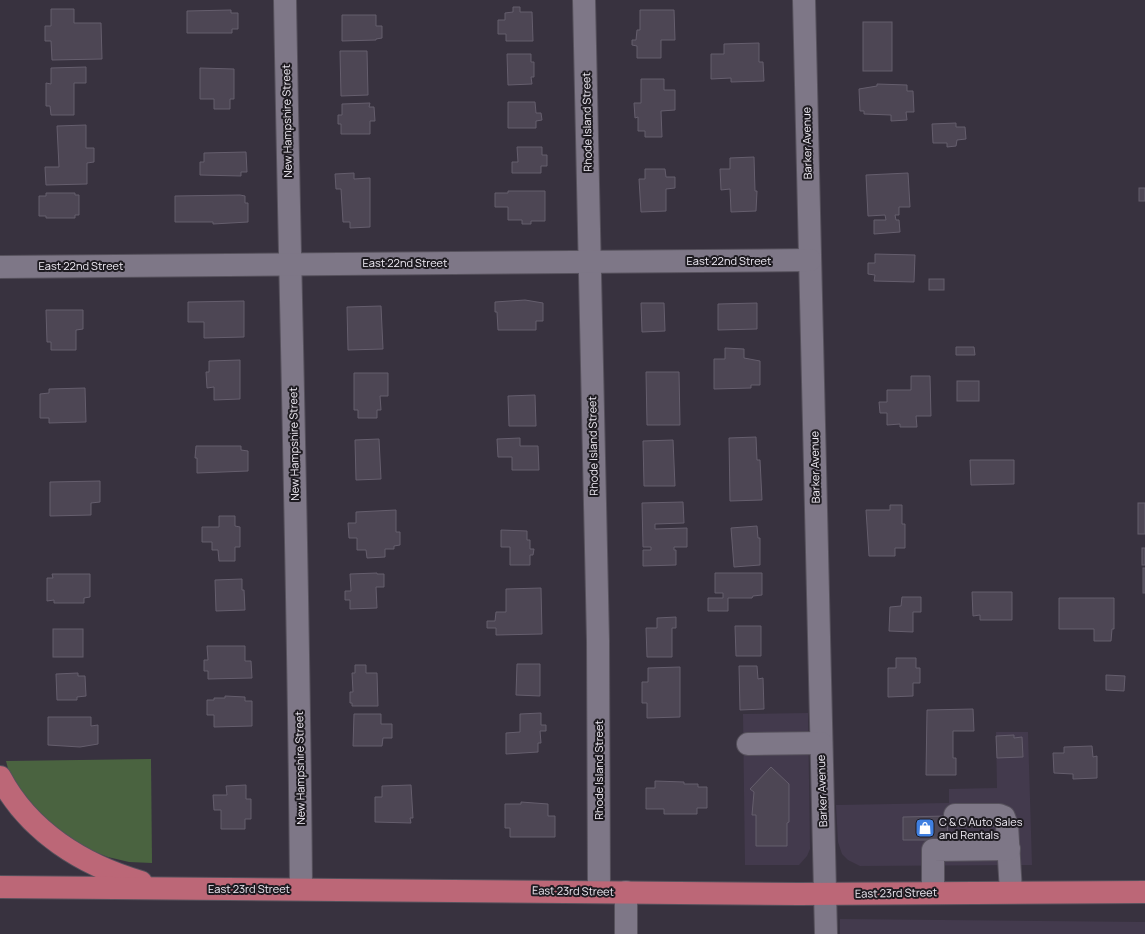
<svg xmlns="http://www.w3.org/2000/svg" width="1145" height="934" font-family="Manrope,sans-serif">
	<style>
		.built { fill: #433a4d }
		.green { fill: #4a6340 }
		.building { fill: #4d4654; stroke: #655e6d }
		.lines { fill: none; stroke-linecap: round; stroke-linejoin: round }
		.minor-casing { stroke: #56515c; stroke-width: 24 }
		.major-casing { stroke: #56515c; stroke-width: 24 }
		.minor { stroke: #7e7787; stroke-width: 22 }
		.major { stroke: #bc6777; stroke-width: 22 }
		.labels { text-anchor: middle; stroke-width: 4; stroke-linejoin: round; paint-order: stroke }
		.street-label { font-size: 11px; fill: #f2eef7; stroke: #1e1b21 }
		.poi-label { font-size: 11px; fill: #f2eef7; stroke: #1e1b21; text-anchor: start }
	</style>
	<rect width="100%" height="100%" fill="#38323f"/>
	<g class="built">
		<path d="M808,713l2,136 -3,7 -8,9h-54l-2,-151z"/>
		<path d="M996,732h32l4,133 -172,1 -12,-6 -6,-6 -4,-12 -2,-37 113,-2v-14l48,-1z"/>
		<path d="M840,919l305,3v12h-305z"/>
	</g>
	<path class="green" d="M151,759l1,104 -23,-1 -21,-5 -29,-11 -48,-38 -22,-36 -3,-11z"/>
	<g class="building">
		<path d="M513,7h7v5h12l1,29h-27v-7h-8v-14h7v-7l8,-1z"/>
		<path d="M51,9h23v14h27l1,36 -50,1 -1,-19h-6v-15h6z"/>
		<path d="M231,10v3h7v16h-6v4h-45v-22z"/>
		<path d="M640,10h34l1,30h-14v18h-24v-12l-5,-1v-5h4l1,-10h3z"/>
		<path d="M342,15h34v11h6v12l-6,1v1l-34,1z"/>
		<rect x="863" y="22" width="29" height="49"/>
		<path d="M759,43v19h4l1,19 -33,1v-4l-20,1v-25h13v-10z"/>
		<path d="M340,51h27l1,44 -27,1z"/>
		<path d="M507,54h24v8h3v15h-3l1,7 -24,1z"/>
		<path d="M86,67v16h-12v32h-23l-1,-9h-4v-23l5,1v-16z"/>
		<path d="M200,68l34,1v30h-4v10h-16v-10h-14z"/>
		<path d="M641,79h23v11h11v20l-14,1 1,26h-17v-6h-7v-14l-3,1 -1,-15h7z"/>
		<path d="M877,84l30,1v6h6l1,21h-8l1,8 -16,1v-6l-27,-1v-3h-4l-1,-22 18,-3z"/>
		<path d="M508,102h27l1,11h5l1,7 -6,1v7h-28z"/>
		<path d="M370,103l-1,4h5l1,14h-5v13h-29v-10h-3v-9h4v-11z"/>
		<path d="M956,123v4h9l1,12 -9,1 -1,6 -9,1v-4h-14l-1,-19z"/>
		<path d="M86,125v23h8v14l-7,1v21l-41,1 -1,-18h14l-2,-41z"/>
		<path d="M517,147h25v8h5v11h-6v7h-29v-11h6z"/>
		<path d="M246,152l1,20h-6v4l-41,-1v-13h4v-9z"/>
		<path d="M754,157l1,34h2l-1,20 -25,1 -1,-23 -9,1 -1,-21h10v-11z"/>
		<path d="M645,169h20l1,8h9v11l-9,1v22l-25,1 -2,-33h6z"/>
		<path d="M354,173v6l16,-1v49l-20,1v-6h-7l-2,-33h-5l-1,-15z"/>
		<path d="M908,173l2,34h-11v8h-4l1,5h3l1,12 -26,2v-14h12l-1,-5 -17,1 -2,-41z"/>
		<rect x="1139" y="188" width="6" height="13"/>
		<path d="M508,191h37v30h-14v3h-9v-4h-14v-13h-13v-14h13z"/>
		<path d="M46,193h29v2h4v20h-4v3h-29v-2h-7v-20h7z"/>
		<path d="M240,195l5,1v7h3v19l-35,2v-2h-38v-26z"/>
		<path d="M875,254l40,1 -1,27 -40,-1 1,-6 -7,-1v-11h7z"/>
		<rect x="929" y="279" width="15" height="11"/>
		<path d="M525,300l18,3v18h-7v9h-38l-1,-18h-2v-10z"/>
		<path d="M244,301v36l-40,1v-16h-16v-20z"/>
		<path d="M641,303h23l1,28 -23,1z"/>
		<path d="M757,303v26l-39,1v-26z"/>
		<path d="M381,306l2,43 -35,1 -1,-43z"/>
		<path d="M46,310h37v19l-7,1v20h-25v-8h-4z"/>
		<path d="M956,347h18l1,8h-19z"/>
		<path d="M725,348l19,1v9l16,3v24h-9v3l-37,1v-30h11z"/>
		<path d="M240,360v39l-26,1v-13l-7,1 -1,-16h3v-11z"/>
		<path d="M646,372h33l1,53h-33z"/>
		<path d="M354,373h34v23h-8l1,14h-4v8h-19v-8h-4z"/>
		<path d="M911,376h19l1,40h-15l1,11h-17v-3l-13,1v-12h-7l-1,-11h8v-12h24z"/>
		<rect x="957" y="381" width="22" height="20"/>
		<path d="M85,388l1,34 -37,1v-5h-9v-24l9,-1v-4z"/>
		<path d="M535,395l1,31h-27l-1,-30z"/>
		<path d="M756,437l1,23h3l2,40 -32,1 -1,-63z"/>
		<path d="M520,438v8h18l1,24h-27v-13h-14l-1,-18z"/>
		<path d="M379,439l2,40 -25,1 -1,-40z"/>
		<path d="M673,440l2,46h-31l-1,-45z"/>
		<path d="M196,446h45v4l7,1v20l-51,2v-15h-2z"/>
		<path d="M970,460h44v24l-43,1z"/>
		<path d="M100,481v21l-9,1v12l-41,1v-34z"/>
		<path d="M683,502l1,21 -29,1v5l32,-1v19h-13v3h2v15l-33,1v-16h8v-3h-8l-1,-44z"/>
		<rect x="1138" y="503" width="7" height="31"/>
		<path d="M890,505h12v19h3v24h-10v8h-26l-3,-46h24z"/>
		<path d="M396,510v22h4v13l-6,1v3h-9v8l-18,1 -1,-8h-9v-12h-8l-1,-15h8v-11z"/>
		<path d="M219,516h16v10l5,1v20h-5v14h-16l-1,-11h-6v-8h-10v-15h17z"/>
		<path d="M757,526l1,12h2v27l-26,2 -3,-39z"/>
		<path d="M501,530l26,1v9h3v9h4l-1,6h-3v10h-20v-18h-9z"/>
		<rect x="1142" y="548" width="3" height="17"/>
		<rect x="1143" y="568" width="2" height="25"/>
		<path d="M377,573v1h7v13h-8l1,21 -27,1v-9h-5v-9h6l-1,-17z"/>
		<path d="M715,573h47v22l-9,1 -1,2h-24v13h-20v-13h15v-5h-8z"/>
		<path d="M52,574h38v23l-6,1v5h-30v-3l-7,1v-23h6z"/>
		<path d="M242,579v11h2l1,20 -29,1 -1,-31z"/>
		<path d="M541,588l1,46 -46,1v-7h-9v-7h8l1,-9h10v-23z"/>
		<path d="M972,592h40v28h-32v-5l-7,1z"/>
		<path d="M902,597h19v15h-8v20l-24,-1 1,-24 11,-1z"/>
		<path d="M1059,598h55v31h-2l-1,12h-17v-12h-35z"/>
		<path d="M676,617v11h-4v29h-25l-1,-29h11v-10z"/>
		<path d="M735,626h26v30h-25z"/>
		<rect x="53" y="629" width="30" height="28"/>
		<path d="M207,646h38v15h6l1,17 -44,1v-8h-4v-11h4z"/>
		<path d="M896,658h20v10h4v15h-7v13l-25,1v-29h8z"/>
		<path d="M517,664h23v32l-24,-1z"/>
		<path d="M355,665h11v8h11l1,33h-26v-3h-2v-11h3l-1,-19h3z"/>
		<path d="M739,666h18l1,13 5,-1 1,31 -24,1z"/>
		<path d="M680,667v50l-33,1v-15h-5v-21h6v-14z"/>
		<path d="M78,673v3h7l1,20 -9,1v3h-20l-1,-26z"/>
		<path d="M1106,675l19,1 -1,15 -18,-1z"/>
		<path d="M225,696l20,1v4h7v25l-38,1v-12h-7v-15h7v-2h11z"/>
		<path d="M973,709l1,22h-21v27h3v17h-30l1,-65z"/>
		<path d="M541,713v12h5v6h-6l1,12h-3v9l-32,2v-21l14,-1v-18z"/>
		<path d="M354,714h27v10h11v14h-9l-1,8h-29z"/>
		<path d="M48,717h43v9l7,-1v19l-18,3 -32,-2z"/>
		<path d="M1014,735v3l8,-1 1,20 -26,1 -1,-22z"/>
		<path d="M1092,746l1,11 4,-1v22l-24,1v-5l-19,-1 -1,-20h11v-6z"/>
		<path d="M771,767l18,17v38l-2,1v23h-31v-31h-4l2,-23 -4,-3z"/>
		<path d="M655,781l29,1v2h14v3h9v21h-10v6h-33v-5h-18v-21h9z"/>
		<path d="M246,785v14h5v20h-6v10h-24v-19h-7l-1,-15h14l-1,-9z"/>
		<path d="M411,785l2,33h-3l1,5 -36,-1v-25h7v-11z"/>
		<path d="M521,802l27,2v12h7v21h-45v-9h-5v-24h16z"/>
		<path d="M947,816l1,24h-45v-23z"/>
	</g>
	<g class="lines">
		<g class="minor-casing">
			<g id="minor">
				<path d="M285,0c5,296 14,593 16,889"/>
				<path d="M584,0l14,641 1,251"/>
				<path d="M804,0l22,934"/>
				<path d="M0,267l810,-7"/>
				<path d="M748,744l73,-1"/>
				<path d="M955,815h44l5,2 3,8 4,67"/>
				<path d="M933,893v-43l76,-1"/>
				<path d="M626,934v-42"/>
			</g>
		</g>
		<g class="major-casing">
			<g id="major">
				<path d="M0,777c29,55 83,88 141,105"/>
				<path d="M0,887l799,7 346,-2"/>
			</g>
		</g>
		<use href="#minor" class="minor"/>
		<use href="#major" class="major"/>
	</g>
	<defs>
		<g id="shop-square" transform="scale(1)"><rect x="-9" y="-9" width="18" height="18" rx="4" fill="#3f7fe0" stroke="#1e1b21"/><path d="M-5-2.5h2.3a2.7 3.5 0 0 1 5.4 0H5L5.5 6h-11ZM-1.5-2.5h3a1.5 2.3 0 0 0-3 0Z" fill="#fff"/></g>
	</defs>
	<g fill-rule="evenodd">
		<use href="#shop-square" x="925" y="828"/>
	</g>
	<g class="labels">
		<g class="street-label">
			<text transform="translate(287 121) rotate(-91)" y="4">New Hampshire Street</text>
			<text transform="translate(587 122) rotate(-91)" y="4">Rhode Island Street</text>
			<text transform="translate(807 143) rotate(-91)" y="4">Barker Avenue</text>
			<text x="729" y="265">East 22nd Street</text>
			<text x="405" y="267">East 22nd Street</text>
			<text x="81" y="270">East 22nd Street</text>
			<text transform="translate(294 444) rotate(-91)" y="4">New Hampshire Street</text>
			<text transform="translate(593 446) rotate(-91)" y="4">Rhode Island Street</text>
			<text transform="translate(815 467) rotate(-91)" y="4">Barker Avenue</text>
			<text transform="translate(300 768) rotate(-91)" y="4">New Hampshire Street</text>
			<text transform="translate(599 770) rotate(-90)" y="4">Rhode Island Street</text>
			<text transform="translate(822 791) rotate(-92)" y="4">Barker Avenue</text>
			<text x="249" y="893">East 23rd Street</text>
			<text transform="translate(573 891) rotate(1)" y="4">East 23rd Street</text>
			<text transform="translate(896 893) rotate(-1)" y="4">East 23rd Street</text>
		</g>
		<g class="poi-label">
			<text x="939" y="826">C &amp; G Auto Sales<tspan x="939" dy="13">and Rentals</tspan></text>
		</g>
	</g>
</svg>
